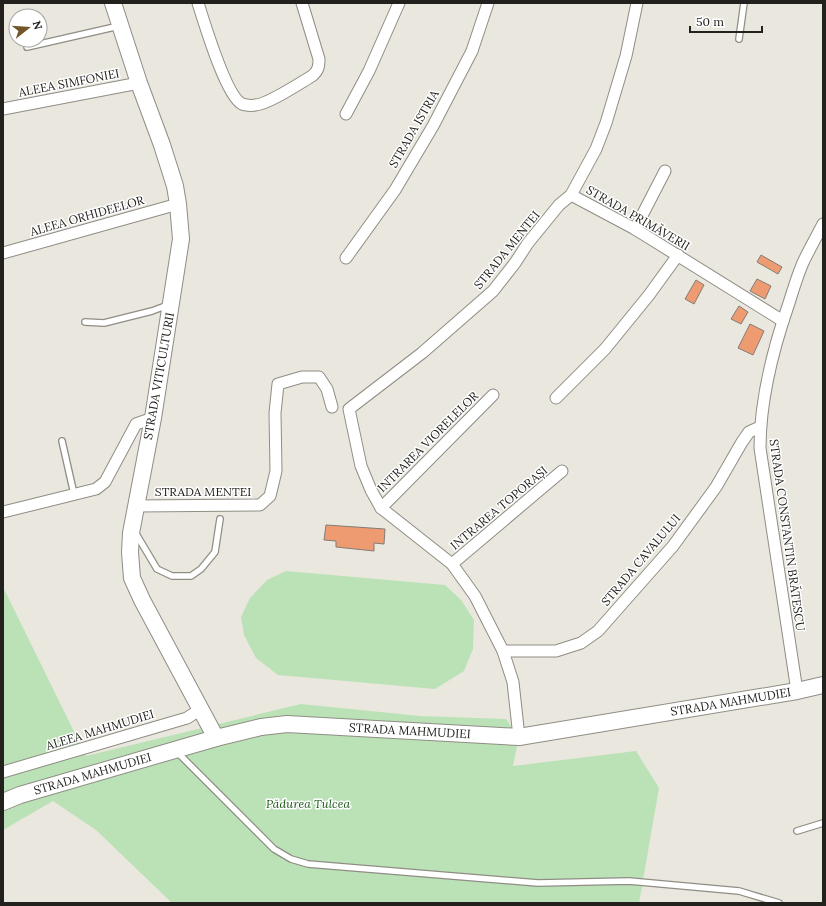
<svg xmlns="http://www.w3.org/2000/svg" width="826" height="906" font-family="Lora,serif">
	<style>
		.green { fill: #bae2b6 }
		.building { fill: #ef9b72; stroke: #837b77 }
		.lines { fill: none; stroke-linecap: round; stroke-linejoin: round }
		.service-casing { stroke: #908d85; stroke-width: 8 }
		.minor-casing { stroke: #908d85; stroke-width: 13 }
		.secondary-casing { stroke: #908d85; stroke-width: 18 }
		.service { stroke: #fff; stroke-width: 5.5 }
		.minor { stroke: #fff; stroke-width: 11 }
		.secondary { stroke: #fff; stroke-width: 16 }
		.labels { text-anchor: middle; stroke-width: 3; stroke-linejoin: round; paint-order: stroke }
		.street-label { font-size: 12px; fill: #22211e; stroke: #fff }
		.park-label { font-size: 12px; font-style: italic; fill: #1b5816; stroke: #fff }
	</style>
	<rect width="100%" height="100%" fill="#eae7de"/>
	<g class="green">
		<path d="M286,571l159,14 16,15 13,20 -1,29 -9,22 -29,18 -157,-14 -22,-17 -12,-23 -3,-18 9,-19 17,-18z"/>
		<path d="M3,587l83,169 215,-52 119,12 86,3 13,18 -6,29 123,-15 23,37 -20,115h-467l-76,-73 -43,-29 -50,29z"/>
	</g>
	<g class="building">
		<path d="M761,255l21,12 -4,7 -21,-12z"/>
		<path d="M757,279l14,7 -6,13 -15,-8z"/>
		<path d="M696,280l8,5 -10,19 -9,-5z"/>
		<path d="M739,306l9,6 -7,12 -10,-5z"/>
		<path d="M750,324l14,7 -11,24 -15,-7z"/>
		<path d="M326,525l59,4 -1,15 -10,-1v8l-38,-4v-6l-12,-1z"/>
	</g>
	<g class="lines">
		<g class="service-casing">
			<g id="service">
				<path d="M739,39l5,-36"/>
				<path d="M27,47l92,-21"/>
				<path d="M85,322l19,1 48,-12 16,-6"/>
				<path d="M62,441l12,53"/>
				<path d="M135,532l22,37 15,7h19l10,-7 14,-17 5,-33"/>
				<path d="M176,751l98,98 17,10 17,5 230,19 91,-2 110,10 40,12"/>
				<path d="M797,831l26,-8"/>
			</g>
		</g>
		<g class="minor-casing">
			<g id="minor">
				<path d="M198,3c6,19 28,93 44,101 3,1 10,2 13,1 12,0 45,-22 57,-29 6,-5 7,-9 7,-17l-17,-56"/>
				<path d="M3,109l136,-26"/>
				<path d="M346,114l23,-43 30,-68"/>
				<path d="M571,195l64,34 148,92"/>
				<path d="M635,229l30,-58"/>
				<path d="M3,253l175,-49"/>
				<path d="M346,258l49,-68 38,-64 39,-75 16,-48"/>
				<path d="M556,398l49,-49 44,-54 29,-40"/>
				<path d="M136,506l124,-1 10,-9 6,-25 -1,-58 3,-29 24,-7h17l8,12 5,18"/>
				<path d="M381,508l112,-113"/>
				<path d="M3,512l93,-23 9,-7 31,-58 17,-6"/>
				<path d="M452,564l110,-93"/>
				<path d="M503,651h53l25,-8 17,-12 75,-85 43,-59 26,-45 7,-10 11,-5"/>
				<path d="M797,691l-37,-243c0,-49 13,-99 29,-145 4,-13 8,-26 13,-38 6,-14 14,-27 21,-41"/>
				<path d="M519,737l-6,-55 -10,-31 -28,-55 -23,-32 -71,-56 -10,-18 -10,-24 -12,-57 73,-56 71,-62 22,-28 13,-20 31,-38 12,-10 25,-46 10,-26 20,-67 11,-53"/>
				<path d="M3,772l184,-54 14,-9"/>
			</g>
		</g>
		<g class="secondary-casing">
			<g id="secondary">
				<path d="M113,3l26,80 23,62 13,41 3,18 3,35 -28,179 -22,115 -1,19 2,26 10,22 74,138"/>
				<path id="s1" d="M3,802l17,-7 196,-57 45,-11 26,-3 232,13 278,-46 26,-6"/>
			</g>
		</g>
		<use href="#service" class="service"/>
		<use href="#minor" class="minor"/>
		<use href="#secondary" class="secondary"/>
	</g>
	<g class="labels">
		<g class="street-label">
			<text transform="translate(69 83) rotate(-11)" y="4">ALEEA SIMFONIEI</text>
			<text transform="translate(414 129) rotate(-60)" y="4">STRADA ISTRIA</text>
			<text transform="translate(87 216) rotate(-16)" y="4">ALEEA ORHIDEELOR</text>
			<text transform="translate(638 218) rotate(30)" y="4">STRADA PRIMĂVERII</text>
			<text transform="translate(507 250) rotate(-51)" y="4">STRADA MENTEI</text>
			<text transform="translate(159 376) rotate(-80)" y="4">STRADA VITICULTURII</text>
			<text transform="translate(428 442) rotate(-45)" y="4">INTRAREA VIORELELOR</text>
			<text x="203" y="496">STRADA MENTEI</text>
			<text transform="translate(499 508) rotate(-40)" y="4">INTRAREA TOPORAȘI</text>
			<text transform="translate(787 535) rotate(82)" y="4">STRADA CONSTANTIN BRĂTESCU</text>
			<text transform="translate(641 560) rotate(-50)" y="4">STRADA CAVALULUI</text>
			<text dy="4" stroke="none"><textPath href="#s1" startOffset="742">STRADA MAHMUDIEI</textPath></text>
			<text transform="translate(100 730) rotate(-17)" y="4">ALEEA MAHMUDIEI</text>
			<text dy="4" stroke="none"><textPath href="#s1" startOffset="418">STRADA MAHMUDIEI</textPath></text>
			<text dy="4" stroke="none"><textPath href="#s1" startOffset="94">STRADA MAHMUDIEI</textPath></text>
		</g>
		<g class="park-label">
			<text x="308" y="808">Pădurea Tulcea</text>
		</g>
	</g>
	<rect width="826" height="906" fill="none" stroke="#22211e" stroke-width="8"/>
	<g transform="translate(28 28) rotate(73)"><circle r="19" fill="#ffffff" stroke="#a7a6a5"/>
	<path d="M0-3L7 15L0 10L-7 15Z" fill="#74552a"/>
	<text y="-6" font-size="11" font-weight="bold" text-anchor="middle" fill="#22211e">N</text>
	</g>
	<path d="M690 26v6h72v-6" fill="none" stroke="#22211e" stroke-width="2"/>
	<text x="696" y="26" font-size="12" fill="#22211e" stroke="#ffffff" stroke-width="3" paint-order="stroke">50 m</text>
</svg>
